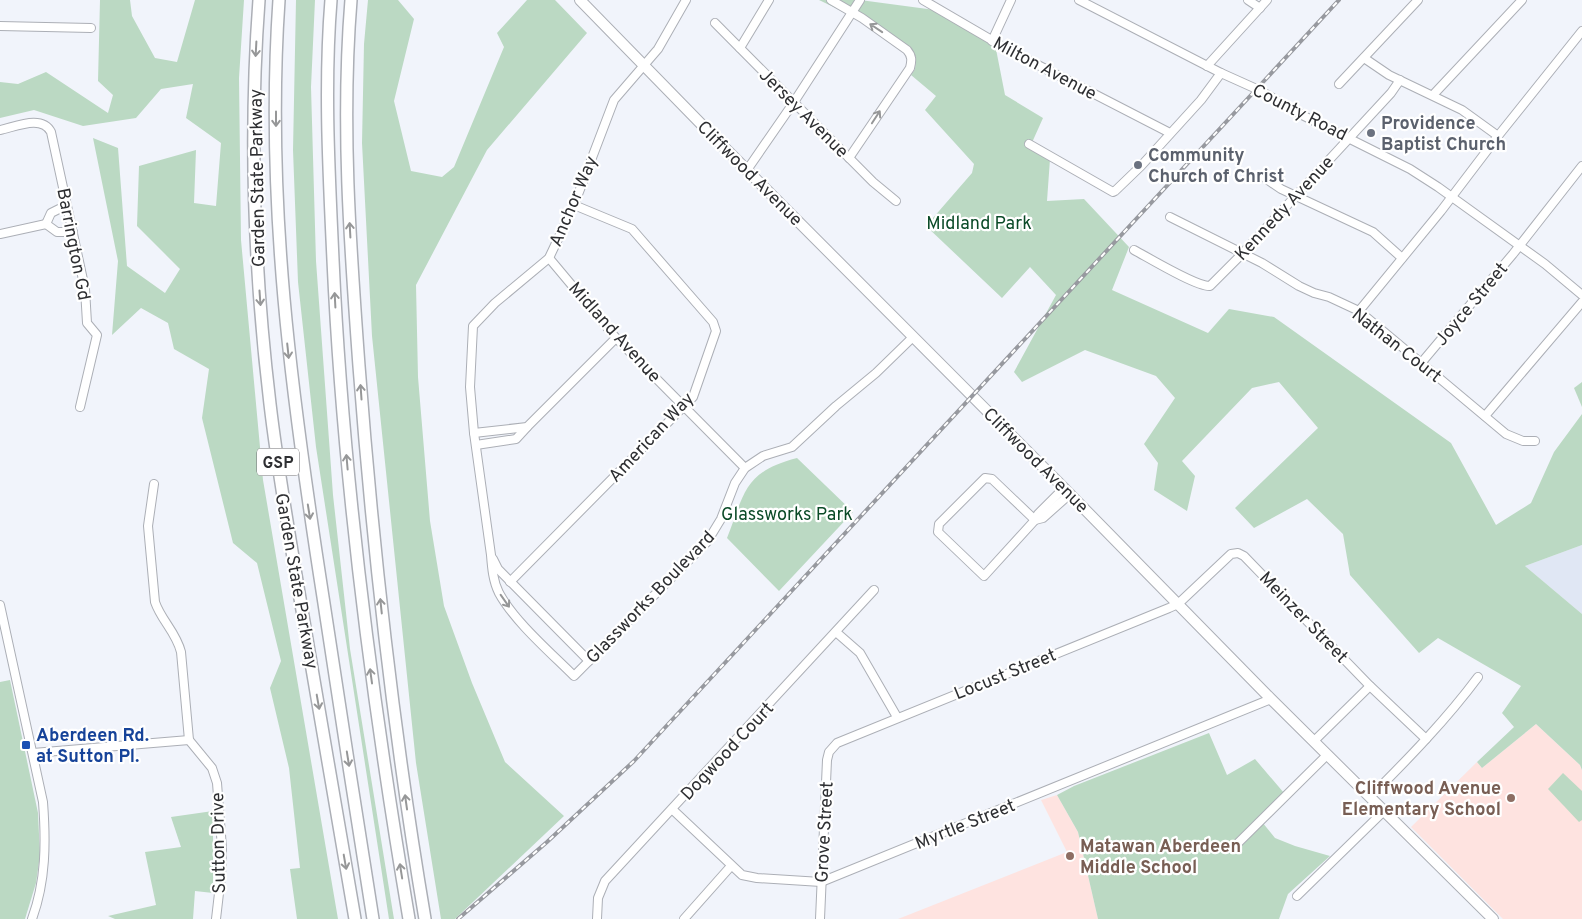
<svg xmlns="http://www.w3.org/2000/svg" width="1582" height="919" font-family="Overpass,sans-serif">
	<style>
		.built { fill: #e0e7f4 }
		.education { fill: #fee3e0 }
		.green { fill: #bbd9c3 }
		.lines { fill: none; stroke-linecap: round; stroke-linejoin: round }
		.minor-casing { stroke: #acafb6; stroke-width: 10 }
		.major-casing { stroke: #acafb6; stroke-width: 12 }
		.highway-casing { stroke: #acafb6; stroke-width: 14 }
		.minor { stroke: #fff; stroke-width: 8 }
		.major { stroke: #fff; stroke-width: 10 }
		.highway { stroke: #fff; stroke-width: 11 }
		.rail-casing { stroke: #97999f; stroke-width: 4 }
		.rail { stroke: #fff; stroke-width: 2; stroke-dasharray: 5.5; stroke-linecap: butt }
		.oneway { stroke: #969798 }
		.worship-dot { fill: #6b7280; stroke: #fff; stroke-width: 2 }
		.transit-dot { fill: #1a4fb4; stroke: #fff; stroke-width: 2 }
		.education-dot { fill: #8d6e63; stroke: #fff; stroke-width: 2 }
		.labels { text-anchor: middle; stroke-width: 4.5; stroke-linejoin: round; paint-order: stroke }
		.shield { fill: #fff; stroke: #6d6d70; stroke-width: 1 }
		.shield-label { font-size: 16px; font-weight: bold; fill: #2e2f32 }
		.street-label { font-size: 18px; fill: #2e2f32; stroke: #fff }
		.worship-label { font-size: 18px; font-weight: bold; fill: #5b616d; stroke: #fff; text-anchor: start }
		.park-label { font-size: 18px; fill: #0a4a27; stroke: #fff }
		.transit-label { font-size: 18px; font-weight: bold; fill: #164399; stroke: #fff; text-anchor: start }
		.education-label { font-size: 18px; font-weight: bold; fill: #785e54; stroke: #fff; text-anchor: end }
	</style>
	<rect width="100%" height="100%" fill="#f1f4fb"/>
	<path class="built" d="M1582,545v69l-57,-48z"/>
	<g class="education">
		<path d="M1536,724l44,41 2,5v149h-79l-92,-92 66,-65 5,6z"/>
		<path d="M1057,795l21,37 20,87h-200l169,-67 -26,-52z"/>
	</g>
	<g class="green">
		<path d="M100,0h30l2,16 23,42 22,4 18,-62h49l-5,78 2,162 22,240 75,439h-41l-7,-50 10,-1 -11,-100 -19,-80 11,-27 -24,-98 -24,-20 -31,-125 7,-49 -35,-20 -6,-26 -27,-15 -29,27 6,-74 -25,-123 25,10 9,118 38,27 15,-24 -43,-43 2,-60 57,-16 -2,53 22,3 5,-63 -35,-25 7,-34 -32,5 -25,29 -53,8 -49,-16 -34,8v-36l18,2 28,-12 62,41 5,-18 -15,-14z"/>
		<path d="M296,0h19l-4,87 5,174 17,234 17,154 44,270h-5l-73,-472 -18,-165 -5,-132z"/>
		<path d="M368,0h30l16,19 -20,82 17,70 31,6 12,-10 50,-120 -7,-14 30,-33h28l32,33 -100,117 -71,135 2,92 12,144 14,85 28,77 33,79 59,54 -109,103h-14l-25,-156 -44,-427 -10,-193 2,-99z"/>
		<path d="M819,0h41l75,10 60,34 10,51 38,23 -13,29 20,12 -3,42 37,-2 45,48 -17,43 96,43 21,-24 45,8 177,126 45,82 35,-22 23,-51 28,-38v131l-57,21 57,48v156l-2,-5 -44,-41 -54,44 -5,-6 37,-35 -12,-14 19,-27 -83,-48 -19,15 -69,-78 -7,-41 -36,-35 -53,29 -19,-20 83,-80 -39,-46 -27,6 -70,73 13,15 -8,35 -33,-21 4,-27 -14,-19 31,-46 -19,-22 -71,-26 -63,32 -8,-10 42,-77 -26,-28 -28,31 -76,-72 46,-53 2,-9 -49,-54 11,-14 -25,-21 4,-6 1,-13 -3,3c-27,-25 -61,-43 -94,-59z"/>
		<path d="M1582,382v25l-8,-19z"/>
		<path d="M797,458l56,54 -74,79 -52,-53c18,-46 17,-66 70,-80z"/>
		<path d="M10,680l28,133 2,42 -4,28 -11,36h-25v-237z"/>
		<path d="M1209,733l18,42 28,-16 29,34 -26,24 17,21 20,8 35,10 -42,38 -9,25h-181l-20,-87 -21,-37 17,-9z"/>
		<path d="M1563,773l19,18v29l-3,2 -31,-33z"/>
		<path d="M213,811v82l-18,-2 -2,28h-78l-7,-3 48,-11 -11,-53 36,-5 -10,-30z"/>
	</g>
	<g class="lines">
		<g class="minor-casing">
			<g id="minor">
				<path d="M686,0l-28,49 -44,51 -40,105 -25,53 -54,45 -22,23 -3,61 4,46 17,122c1,13 2,26 8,38 16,29 51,59 75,83l133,-134 14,-23 14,-36 10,-15 18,-12 29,-9 44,-41 40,-33 37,-36"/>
				<path d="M831,0l31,18 45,32c5,6 5,10 3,18l-61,90"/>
				<path d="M923,0l84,49 163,84"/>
				<path d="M1079,0l142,73 40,18 35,21 114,57 28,18 107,77 37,31"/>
				<path d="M1248,0l12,8"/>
				<path d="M715,23l158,159 23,19"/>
				<path d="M0,26l91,2"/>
				<path d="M992,41l19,-41"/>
				<path d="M740,48l29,-48"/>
				<path d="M1364,58l25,17 73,35 36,26"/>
				<path d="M1207,66l60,-66"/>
				<path d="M1339,84l79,-84"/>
				<path d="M1433,95l89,-95"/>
				<path d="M0,130c15,-3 42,-16 51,2l34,157 2,34 10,12 -17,72"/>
				<path d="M1029,144l84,48 2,-1 26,-25 60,-66 20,-27"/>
				<path d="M747,170l47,-68 66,-102"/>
				<path d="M1265,178l16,11 92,43 29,26"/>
				<path d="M67,205l-16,8 -5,11 11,8h16"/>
				<path d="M1170,217l92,46 37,23 15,7 15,4 30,14 147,123 17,7h12"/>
				<path d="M0,234l46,-10"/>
				<path d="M1134,250c15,8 63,37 76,36l32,-32 149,-161 9,-13"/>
				<path d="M549,258l67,80 129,130"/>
				<path d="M1359,311l82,-100 57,-75 84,-105"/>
				<path d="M1422,362l91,-108 69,-88"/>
				<path d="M1485,416l97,-114"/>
				<path d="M474,433l53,-6 89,-89"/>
				<path d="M476,445l40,-6 11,-12"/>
				<path d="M154,484l-6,42 7,76c6,18 21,30 26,50l8,88 23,28 5,15 5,65 -1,28 -5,43"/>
				<path d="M1035,520l-43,-41 -7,-1 -46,46 -1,8 46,44 51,-56 3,-6 26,-26"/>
				<path d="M1035,520l8,-2 27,-24"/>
				<path d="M493,559l5,10 91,92"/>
				<path d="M510,582l183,-185 23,-66 -3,-9 -81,-93 -58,-24"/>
				<path d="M0,605l43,197c3,40 3,79 -11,117"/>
				<path d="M836,632l24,21 37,64"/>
				<path d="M1314,741l56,-55"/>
				<path d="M33,753l156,-13"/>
				<path d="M1370,797c38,-38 76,-77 108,-120"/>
				<path d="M673,810l69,65 15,3 64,4 450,-183"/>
				<path d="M1238,843l89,-88"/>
				<path d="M1297,896l87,-85"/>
				<path d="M597,919l1,-21 7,-17 269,-291"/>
				<path d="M684,919l47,-53"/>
				<path d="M820,919l7,-159 2,-8 8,-9 332,-135 9,-4 53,-50 7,-1 6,3 126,130 56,53"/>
			</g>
		</g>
		<g class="major-casing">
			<path id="major" d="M580,0l126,129 353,354 212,216 222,220"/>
		</g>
		<g class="highway-casing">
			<g id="highway">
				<path d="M259,0c-10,134 -5,271 11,404 10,85 26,169 40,253 15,88 30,175 45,262"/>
				<path d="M279,0c-14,202 13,399 44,597 16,107 33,215 50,322"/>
				<path d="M331,0c-7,86 -2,173 2,260 10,221 39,441 76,659"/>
				<path d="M351,0c-10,122 -1,244 8,366 14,185 35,370 66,553"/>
			</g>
		</g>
		<use href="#minor" class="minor"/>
		<use href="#major" class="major"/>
		<use href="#highway" class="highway"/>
		<g class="rail-casing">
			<path id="rail" d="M458,919l89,-77 87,-81 705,-761"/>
		</g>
		<use href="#rail" class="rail"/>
	</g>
	<defs><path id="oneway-shaft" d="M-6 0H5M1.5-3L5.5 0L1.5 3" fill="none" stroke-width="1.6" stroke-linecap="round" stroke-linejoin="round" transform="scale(1.25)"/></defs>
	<g class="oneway">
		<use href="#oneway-shaft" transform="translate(876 28) rotate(-146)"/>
		<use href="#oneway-shaft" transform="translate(256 49) rotate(93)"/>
		<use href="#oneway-shaft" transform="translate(876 117) rotate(-57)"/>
		<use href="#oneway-shaft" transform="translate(276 119) rotate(90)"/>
		<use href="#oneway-shaft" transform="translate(350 230) rotate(-93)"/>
		<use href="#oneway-shaft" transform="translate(260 298) rotate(86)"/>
		<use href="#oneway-shaft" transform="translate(335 300) rotate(-93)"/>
		<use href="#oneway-shaft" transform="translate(288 351) rotate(84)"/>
		<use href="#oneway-shaft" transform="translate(361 392) rotate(-94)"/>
		<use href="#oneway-shaft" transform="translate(347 462) rotate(-95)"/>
		<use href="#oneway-shaft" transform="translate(309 512) rotate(81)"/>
		<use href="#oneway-shaft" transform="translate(505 601) rotate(55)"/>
		<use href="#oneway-shaft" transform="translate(381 606) rotate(-96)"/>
		<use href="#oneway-shaft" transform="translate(371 676) rotate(-98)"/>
		<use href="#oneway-shaft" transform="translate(318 702) rotate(80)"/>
		<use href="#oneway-shaft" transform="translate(348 759) rotate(81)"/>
		<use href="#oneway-shaft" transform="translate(406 802) rotate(-98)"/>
		<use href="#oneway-shaft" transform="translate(345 862) rotate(80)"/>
		<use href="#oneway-shaft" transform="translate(401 871) rotate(-99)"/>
	</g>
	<g class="worship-dot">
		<circle cx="1371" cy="133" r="5"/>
		<circle cx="1138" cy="165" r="5"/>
	</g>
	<rect class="transit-dot" x="21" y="740" width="10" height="10" rx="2.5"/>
	<g class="education-dot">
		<circle cx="1511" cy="798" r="5"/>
		<circle cx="1070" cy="856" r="5"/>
	</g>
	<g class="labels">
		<rect class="shield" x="257" y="448.5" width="42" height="27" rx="4"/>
		<g class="shield-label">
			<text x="278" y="468">GSP</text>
		</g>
		<g class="street-label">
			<text transform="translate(1045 68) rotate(28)" y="6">Milton Avenue</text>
			<text transform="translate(1300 112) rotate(27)" y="6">County Road</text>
			<text transform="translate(804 113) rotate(45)" y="6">Jersey Avenue</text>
			<text transform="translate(750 173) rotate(45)" y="6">Cliffwood Avenue</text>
			<text transform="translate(257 178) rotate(-91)" y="6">Garden State Parkway</text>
			<text transform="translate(573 201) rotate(-67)" y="6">Anchor Way</text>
			<text transform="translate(1284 208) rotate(-47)" y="6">Kennedy Avenue</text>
			<text transform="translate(74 244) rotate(79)" y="6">Barrington Gd</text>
			<text transform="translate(1471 304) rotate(-50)" y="6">Joyce Street</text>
			<text transform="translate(615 332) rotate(48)" y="6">Midland Avenue</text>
			<text transform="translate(1397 345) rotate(38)" y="6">Nathan Court</text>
			<text transform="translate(651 437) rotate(-47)" y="6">American Way</text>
			<text transform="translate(1036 460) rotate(45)" y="6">Cliffwood Avenue</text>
			<text transform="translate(297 581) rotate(80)" y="6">Garden State Parkway</text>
			<text transform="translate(650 597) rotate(-46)" y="6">Glassworks Boulevard</text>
			<text transform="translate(1304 617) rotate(46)" y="6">Meinzer Street</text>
			<text transform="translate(1005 674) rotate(-22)" y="6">Locust Street</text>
			<text transform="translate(727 751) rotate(-47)" y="6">Dogwood Court</text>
			<text transform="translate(965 824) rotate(-22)" y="6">Myrtle Street</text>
			<text transform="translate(824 832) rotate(-87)" y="6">Grove Street</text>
			<text transform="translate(218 843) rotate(-91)" y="6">Sutton Drive</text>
		</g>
		<g class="worship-label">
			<text x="1381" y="129">Providence<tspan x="1381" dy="21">Baptist Church</tspan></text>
			<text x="1148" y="161">Community<tspan x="1148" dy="21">Church of Christ</tspan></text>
		</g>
		<g class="park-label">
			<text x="979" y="229">Midland Park</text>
			<text x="787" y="520">Glassworks Park</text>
		</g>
		<g class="transit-label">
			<text x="36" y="741">Aberdeen Rd.<tspan x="36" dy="21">at Sutton Pl.</tspan></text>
		</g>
		<g class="education-label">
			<text x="1501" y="794">Cliffwood Avenue<tspan x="1501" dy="21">Elementary School</tspan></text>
			<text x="1080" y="852" text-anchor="start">Matawan Aberdeen<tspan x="1080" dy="21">Middle School</tspan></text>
		</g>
	</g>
</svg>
